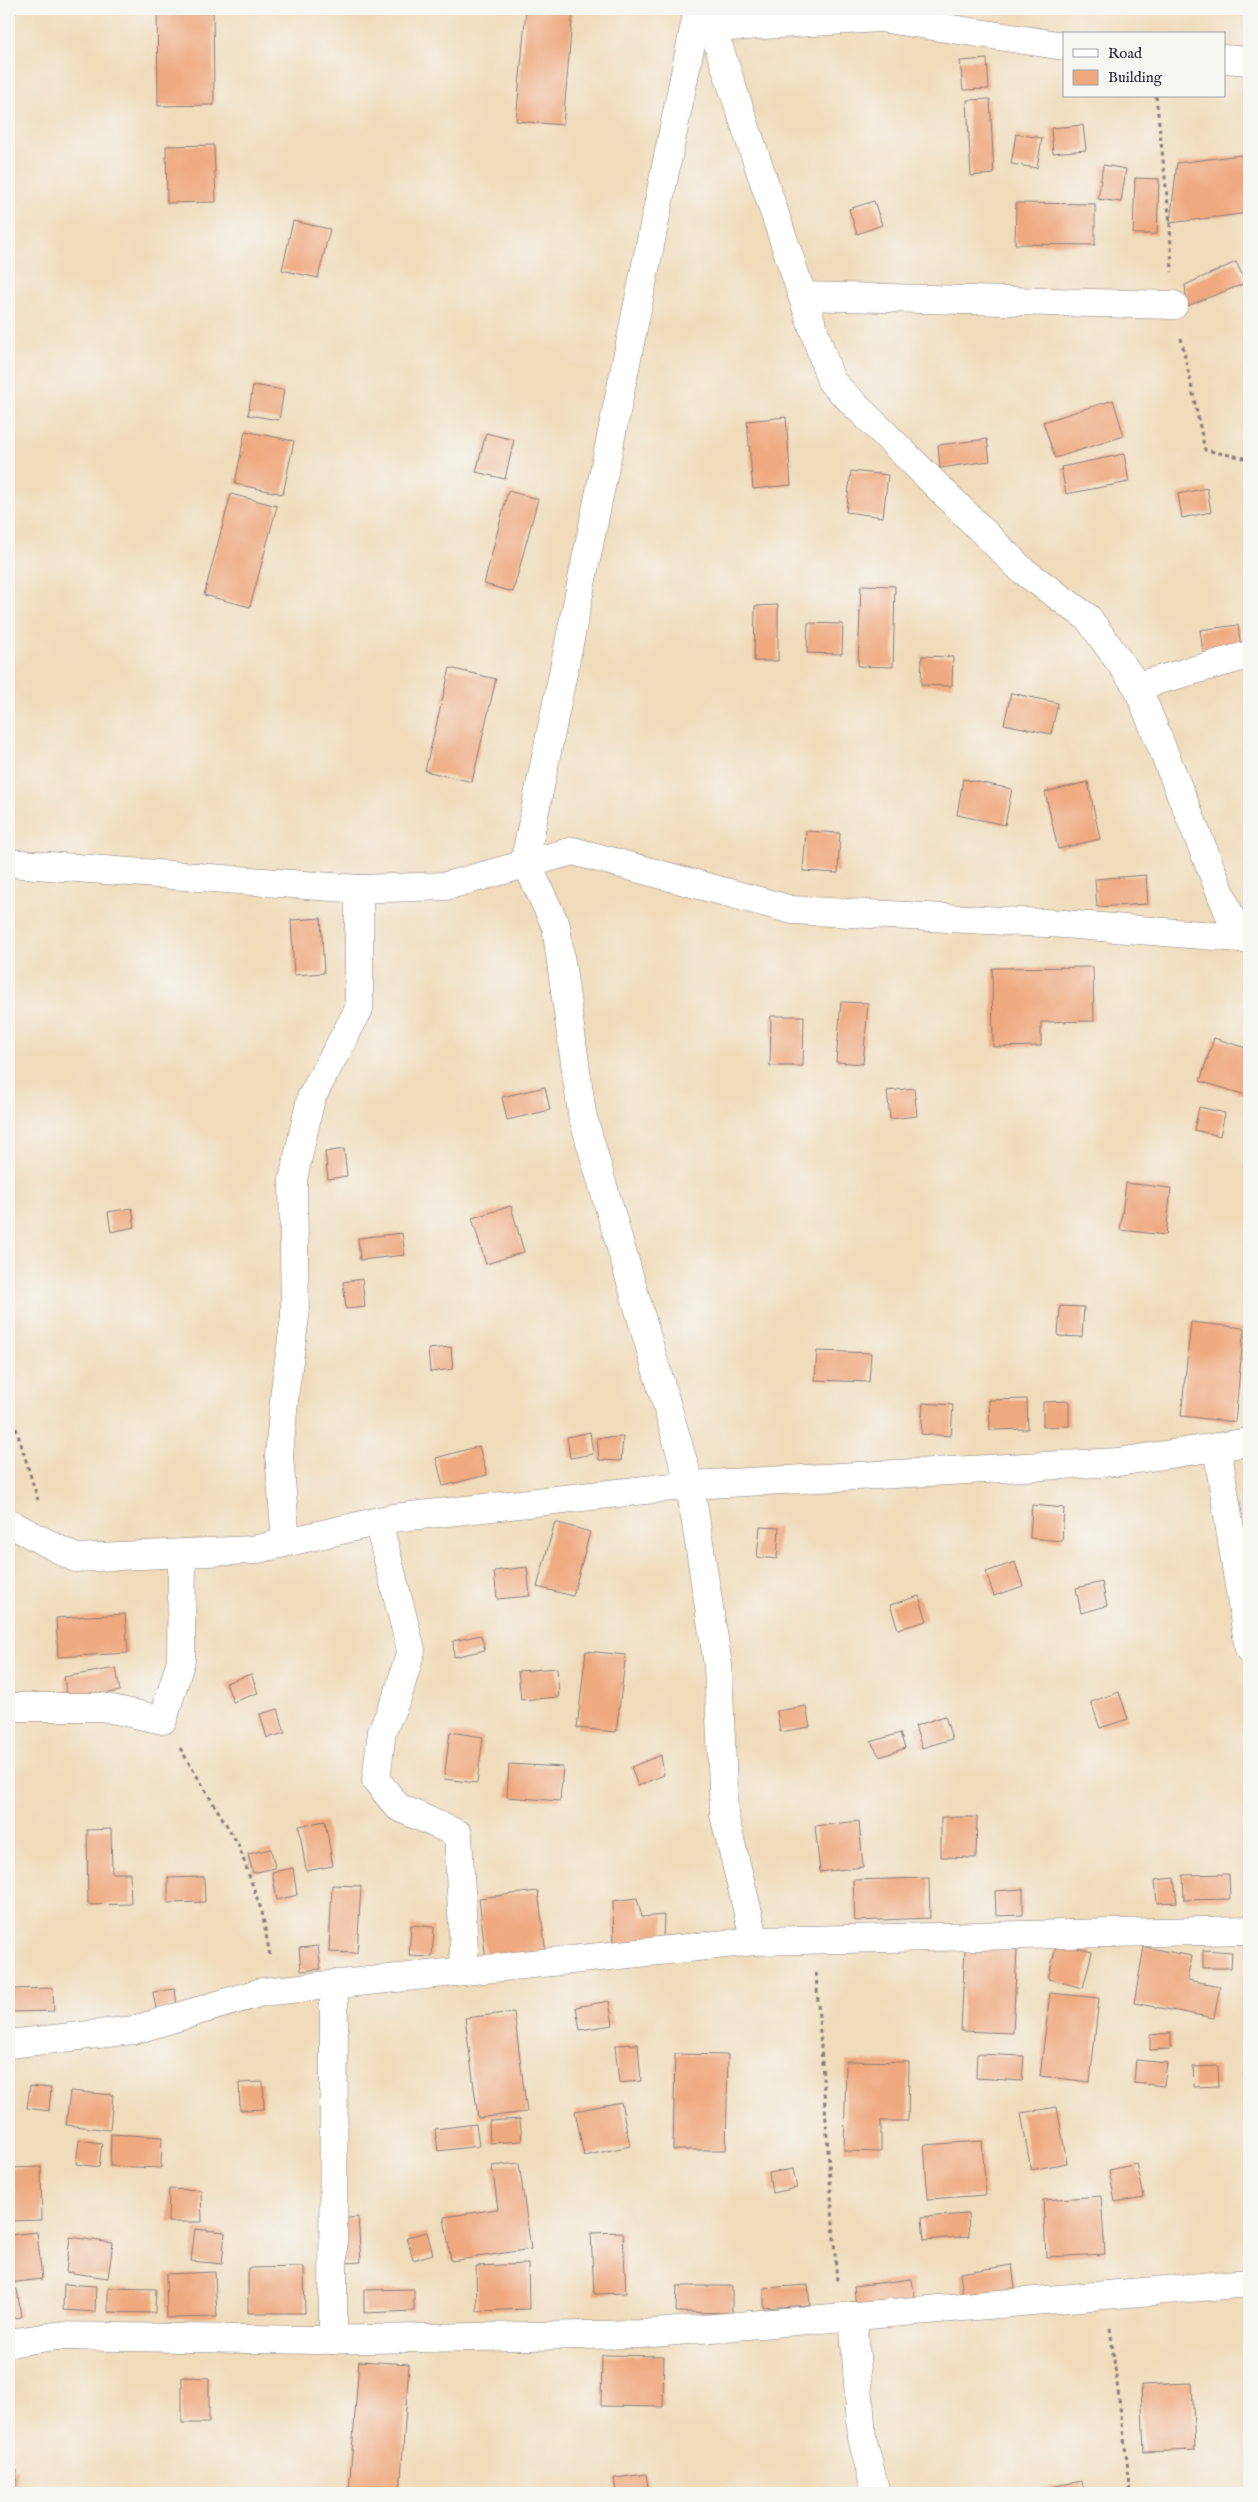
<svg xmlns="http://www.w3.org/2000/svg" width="1258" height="2502" font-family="'IM FELL English',serif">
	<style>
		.building { fill: #efa97f }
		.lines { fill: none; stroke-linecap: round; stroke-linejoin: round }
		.street-casing { stroke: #897e7a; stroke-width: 29 }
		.path { stroke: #897e7a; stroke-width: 3; stroke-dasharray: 4 4; stroke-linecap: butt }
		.street { stroke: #fff; stroke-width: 28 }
	</style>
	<rect width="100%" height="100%" fill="#f6f6f2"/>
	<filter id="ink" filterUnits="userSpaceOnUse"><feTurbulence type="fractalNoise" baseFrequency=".02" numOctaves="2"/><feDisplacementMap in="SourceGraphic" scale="10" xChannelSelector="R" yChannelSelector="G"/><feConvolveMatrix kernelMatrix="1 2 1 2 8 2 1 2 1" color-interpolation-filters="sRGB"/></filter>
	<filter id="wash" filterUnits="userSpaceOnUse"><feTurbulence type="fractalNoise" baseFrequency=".0096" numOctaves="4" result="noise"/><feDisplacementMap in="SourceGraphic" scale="20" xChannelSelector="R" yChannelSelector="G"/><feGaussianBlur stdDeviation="1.12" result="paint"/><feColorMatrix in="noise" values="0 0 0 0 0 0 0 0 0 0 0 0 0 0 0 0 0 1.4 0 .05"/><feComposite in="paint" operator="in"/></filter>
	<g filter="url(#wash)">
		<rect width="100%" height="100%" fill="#f0dbba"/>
		<g id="blocks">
			<g class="building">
				<path d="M157,9h56l1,96 -56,1z"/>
				<path d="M526,9h47l-10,116 -47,-4z"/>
				<path d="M987,59l2,30 -26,1 -3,-29z"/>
				<path d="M990,99l4,75 -23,2 -4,-76z"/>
				<path d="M1083,125l3,25 -33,3 -2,-25z"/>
				<path d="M1016,134l26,4 -5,30 -26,-4z"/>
				<path d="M214,145l2,57 -49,1 -1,-57z"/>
				<path d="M1249,154v59l-79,10 7,-60z"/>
				<path d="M1103,165l23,4 -5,33 -23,-3z"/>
				<path d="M1135,178l24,1 -2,55h-24z"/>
				<path d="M874,201l8,24 -25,9 -8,-25z"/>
				<path d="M1016,203l79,1v41l-80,-1z"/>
				<path d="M293,221l37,8 -12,49 -36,-8z"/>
				<path d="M1236,262l10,21 -59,23 -2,-21z"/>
				<path d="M253,385l31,5 -5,30 -31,-5z"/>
				<path d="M1113,400l11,36 -69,22 -12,-36z"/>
				<path d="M786,417l5,68 -38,4 -6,-68z"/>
				<path d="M245,431l49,10 -11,53 -48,-10z"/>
				<path d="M486,433l28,7 -9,39 -29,-7z"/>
				<path d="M987,439l3,22 -50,7 -2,-23z"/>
				<path d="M1124,454l5,28 -63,12 -5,-27z"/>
				<path d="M851,471l37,4 -5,42 -37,-5z"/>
				<path d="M1207,488l4,24 -29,6 -4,-24z"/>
				<path d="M508,491l30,8 -25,93 -29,-8z"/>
				<path d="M231,494l46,12 -27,101 -46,-12z"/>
				<path d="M861,585l34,1 -2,81 -35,-1z"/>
				<path d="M778,605v56h-24l1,-55z"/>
				<path d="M808,623l35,1 -1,30 -35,-1z"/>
				<path d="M1238,625l3,23 -38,5 -3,-23z"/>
				<path d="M922,656l31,1 -1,29 -31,-1z"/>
				<path d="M450,668l46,11 -24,103 -47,-11z"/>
				<path d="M1011,693l47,10 -7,31 -47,-10z"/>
				<path d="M963,779l49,10 -7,36 -48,-10z"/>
				<path d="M1088,782l12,57 -42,10 -13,-57z"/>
				<path d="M806,831l34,2 -2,40 -35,-2z"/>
				<path d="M1146,875l2,29 -51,3 -2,-28z"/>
				<path d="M321,918l3,55 -30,2 -3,-55z"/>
				<path d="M1093,967l1,54 -53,1v24l-48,1 -1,-79z"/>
				<path d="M841,1002l27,1 -5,61 -27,-2z"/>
				<path d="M771,1016h33l-1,50h-33z"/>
				<path d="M1214,1038l35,11v47l-49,-15z"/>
				<path d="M545,1087l5,23 -43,10 -5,-23z"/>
				<path d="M914,1088l3,28 -27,3 -3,-28z"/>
				<path d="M1199,1107l26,6 -5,23 -26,-6z"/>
				<path d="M1248,1142h1v28l-5,-1z"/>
				<path d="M344,1149l3,27 -19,3 -3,-27z"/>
				<path d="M1126,1183l45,5 -5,47 -46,-5z"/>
				<path d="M511,1206l13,46 -38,12 -14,-46z"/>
				<path d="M132,1208l3,19 -24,5 -3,-20z"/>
				<path d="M402,1233l3,22 -45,5 -2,-22z"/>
				<path d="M362,1279l3,28 -19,2 -3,-27z"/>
				<path d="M1060,1306l24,1 -2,30 -24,-1z"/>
				<path d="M1191,1322l53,6 -9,94 -54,-6z"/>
				<path d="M451,1347l2,22 -23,3 -2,-23z"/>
				<path d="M817,1351l54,2 -2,29 -54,-2z"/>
				<path d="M1027,1399l1,30 -38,1 -1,-30z"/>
				<path d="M1069,1401v25l-26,1v-25z"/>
				<path d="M923,1403l30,2 -2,31 -30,-2z"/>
				<path d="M590,1432l3,22 -23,4 -3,-21z"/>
				<path d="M623,1437l-2,24 -22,-1 -2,-22z"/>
				<path d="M479,1446l8,29 -44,11 -7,-28z"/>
				<path d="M1032,1505l32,3 -2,33 -32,-3z"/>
				<path d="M555,1522l35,10 -17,64 -36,-9z"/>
				<path d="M760,1527l19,1 -2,31 -20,-2z"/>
				<path d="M1015,1562l8,24 -29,10 -8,-24z"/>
				<path d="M527,1567l3,29 -33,3 -3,-28z"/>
				<path d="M1102,1582l5,24 -26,7 -5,-25z"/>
				<path d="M919,1596l8,25 -29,8 -8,-24z"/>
				<path d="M125,1614l3,39 -70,4 -2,-39z"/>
				<path d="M481,1635l4,15 -31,7 -1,-16z"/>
				<path d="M586,1651l40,4 -10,77 -39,-4z"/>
				<path d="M116,1668l4,23 -53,9 -3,-23z"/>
				<path d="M557,1668l2,29 -38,3 -3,-29z"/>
				<path d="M251,1674l7,19 -25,9 -7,-19z"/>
				<path d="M1119,1692l9,27 -28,9 -9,-26z"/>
				<path d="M806,1706l4,21 -30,5 -3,-21z"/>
				<path d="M278,1709l7,24 -18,5 -7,-24z"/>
				<path d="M945,1716l7,23 -30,9 -7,-22z"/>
				<path d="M450,1732l33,5 -6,46 -33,-4z"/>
				<path d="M900,1733l5,15 -25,9 -9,-15z"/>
				<path d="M661,1755l3,20 -26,11 -7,-19z"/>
				<path d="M509,1764l54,3 -3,34 -53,-4z"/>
				<path d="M941,1817h36l-1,41 -35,-1z"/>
				<path d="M325,1821l8,45 -27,5 -7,-45z"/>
				<path d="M859,1821l4,46 -43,5 -5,-46z"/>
				<path d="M111,1829l1,44h18l1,31 -43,1 -1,-75z"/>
				<path d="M271,1849l4,19 -22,5 -5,-19z"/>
				<path d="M293,1868l4,27 -20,5 -5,-28z"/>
				<path d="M1229,1874l1,25 -46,1 -1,-25z"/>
				<path d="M204,1877l1,25 -37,1v-25z"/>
				<path d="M929,1878l1,40 -75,3 -2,-41z"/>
				<path d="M1174,1878l3,24 -20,1 -2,-23z"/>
				<path d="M332,1885l29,1 -4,67 -28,-1z"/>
				<path d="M1023,1889v26l-27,1 -1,-25z"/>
				<path d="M538,1891l8,62 -60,8 -7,-63z"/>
				<path d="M637,1898l5,19 22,-2 -1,24 -49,6 -1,-44z"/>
				<path d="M411,1925l23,2 -2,30 -23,-1z"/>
				<path d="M1057,1943l35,9 -9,36 -35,-9z"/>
				<path d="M318,1946l3,23 -20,2 -2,-23z"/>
				<path d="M965,1947l52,2 -4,84 -52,-2z"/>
				<path d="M1144,1947l48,9 -5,24 33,6 -6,32 -80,-15z"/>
				<path d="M1203,1950l29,2 -1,16h-28z"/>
				<path d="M53,1988l1,23 -45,1 1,-23z"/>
				<path d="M175,1989l2,17 -21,3 -3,-17z"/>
				<path d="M1050,1993l49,5 -9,84 -50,-6z"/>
				<path d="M609,2001l4,24 -33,5 -4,-23z"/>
				<path d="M514,2012l13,100 -49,6 -13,-100z"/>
				<path d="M1171,2033v16l-21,1v-15z"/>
				<path d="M638,2044l3,37 -22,2 -4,-38z"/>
				<path d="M675,2054l53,1 -2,95h-53z"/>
				<path d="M977,2054l47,2 -2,25 -46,-3z"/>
				<path d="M1136,2060l31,3 -3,23 -30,-3z"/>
				<path d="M846,2061l63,1 -1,59h-27v31l-37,-1z"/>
				<path d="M1245,2063l4,1v27l-6,-1z"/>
				<path d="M1218,2066l1,20 -25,1 -1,-20z"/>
				<path d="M263,2082l1,27 -24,1 -1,-27z"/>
				<path d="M30,2086l21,2 -2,23 -22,-3z"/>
				<path d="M70,2091l43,4 -3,35 -44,-5z"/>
				<path d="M621,2102l9,44 -46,10 -9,-45z"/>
				<path d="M1057,2107l10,56 -36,7 -10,-57z"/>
				<path d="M520,2119l2,22 -32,2 -1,-22z"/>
				<path d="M476,2124l3,22 -41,5 -3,-22z"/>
				<path d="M111,2134l51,3 -1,31 -51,-2z"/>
				<path d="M79,2140l23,3 -3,24 -23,-3z"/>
				<path d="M982,2141l4,54 -58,4 -4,-54z"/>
				<path d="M519,2163l12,86 -80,12 -7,-44 54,-8 -6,-43z"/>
				<path d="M1137,2164l7,33 -29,5 -6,-32z"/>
				<path d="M41,2167l1,53 -33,1v-53z"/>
				<path d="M793,2169l4,19 -25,5 -3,-20z"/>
				<path d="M169,2189l32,1 1,32h-34z"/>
				<path d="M1101,2196l4,58 -59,3 -3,-57z"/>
				<path d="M968,2214l1,22 -45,4 -2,-23z"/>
				<path d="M358,2217l3,45 -18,1 -1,-44z"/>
				<path d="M195,2229l30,3 -3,32 -31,-3z"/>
				<path d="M37,2232l5,47 -33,4v-48z"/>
				<path d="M427,2232l6,22 -20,6 -6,-23z"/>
				<path d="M623,2232l3,61 -32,1 -3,-61z"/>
				<path d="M70,2237l43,6 -5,35 -42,-6z"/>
				<path d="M528,2264l1,45 -52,2 -1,-45z"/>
				<path d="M1012,2265l3,23 -52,8 -3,-23z"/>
				<path d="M304,2267l1,46h-57v-45z"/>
				<path d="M215,2272l2,45 -50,1 -1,-44z"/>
				<path d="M912,2279l3,22 -59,8 -2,-23z"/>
				<path d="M64,2284l32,2 -1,26 -32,-2z"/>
				<path d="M808,2285l2,20 -46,3v-20z"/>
				<path d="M677,2286h55v27l-56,-1z"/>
				<path d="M108,2288l48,1 -1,24 -47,-1z"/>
				<path d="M17,2289l4,28 -12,2v-29z"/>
				<path d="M414,2289v22l-50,2v-23z"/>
				<path d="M602,2355l62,1 -1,51 -62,-1z"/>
				<path d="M359,2361l50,3 -9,129 -51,-2z"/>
				<path d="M182,2377l27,1v45h-27z"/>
				<path d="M1192,2383l3,67 -51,2 -3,-67z"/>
				<path d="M9,2469l8,1 -2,23h-6z"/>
				<path d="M646,2474l3,19h-33l-2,-15z"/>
				<path d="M1082,2481l2,12h-44l-1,-4z"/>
			</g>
		</g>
	</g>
	<g filter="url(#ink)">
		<use href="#blocks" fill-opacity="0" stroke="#897e7a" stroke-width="1"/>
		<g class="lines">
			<g class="street-casing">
				<g id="street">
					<path d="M698,9l-173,851 31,66 26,188 108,371 28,180 6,150 31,126"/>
					<path d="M706,9l125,372 191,189 66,48 49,68 102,252 10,2"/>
					<path d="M713,28l167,-10 184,28"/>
					<path d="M1224,59l25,2"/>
					<path d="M802,296l372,9"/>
					<path d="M1137,686l112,-31"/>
					<path d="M9,863l350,26 87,-3 127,-35 219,59 272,14 175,14"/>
					<path d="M1217,1447l32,202"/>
					<path d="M378,1521l33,129 -13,45 -16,36 -6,49 22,27 60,27 7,136"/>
					<path d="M9,1523l66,35 178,-8 140,-32 297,-33 428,-23 131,-20"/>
					<path d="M286,1542l-7,-87 6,-65 10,-73 -2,-137 18,-82 48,-89v-120"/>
					<path d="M9,1707h93l61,13 18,-60 1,-107"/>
					<path d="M9,2044l125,-14 128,-38 493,-51 494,-11"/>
					<path d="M853,2316l9,122 14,55"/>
					<path d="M333,2340l1,-356"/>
					<path d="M9,2343l46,-7 263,4 323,-6 608,-51"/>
				</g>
			</g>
			<g class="path">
				<path d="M1156,96l14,127 2,49"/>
				<path d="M1181,338l24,112 44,9"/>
				<path d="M9,1405l29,95"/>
				<path d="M180,1748l58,96 24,68 8,44"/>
				<path d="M816,1973l21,310"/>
				<path d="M1110,2328l21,165"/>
			</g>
			<use href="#street" class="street"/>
		</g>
	</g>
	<rect width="1258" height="2502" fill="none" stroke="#f6f6f2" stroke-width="30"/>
	<rect x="1063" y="32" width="162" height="65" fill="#f6f6f2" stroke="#a1a1a9"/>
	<rect x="1073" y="49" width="25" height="8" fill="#ffffff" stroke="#a1a1a9"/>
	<text x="1108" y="58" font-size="15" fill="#22223b">Road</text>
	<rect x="1073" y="70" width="25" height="15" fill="#efa97f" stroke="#a1a1a9"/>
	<text x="1108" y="82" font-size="15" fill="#22223b">Building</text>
</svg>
